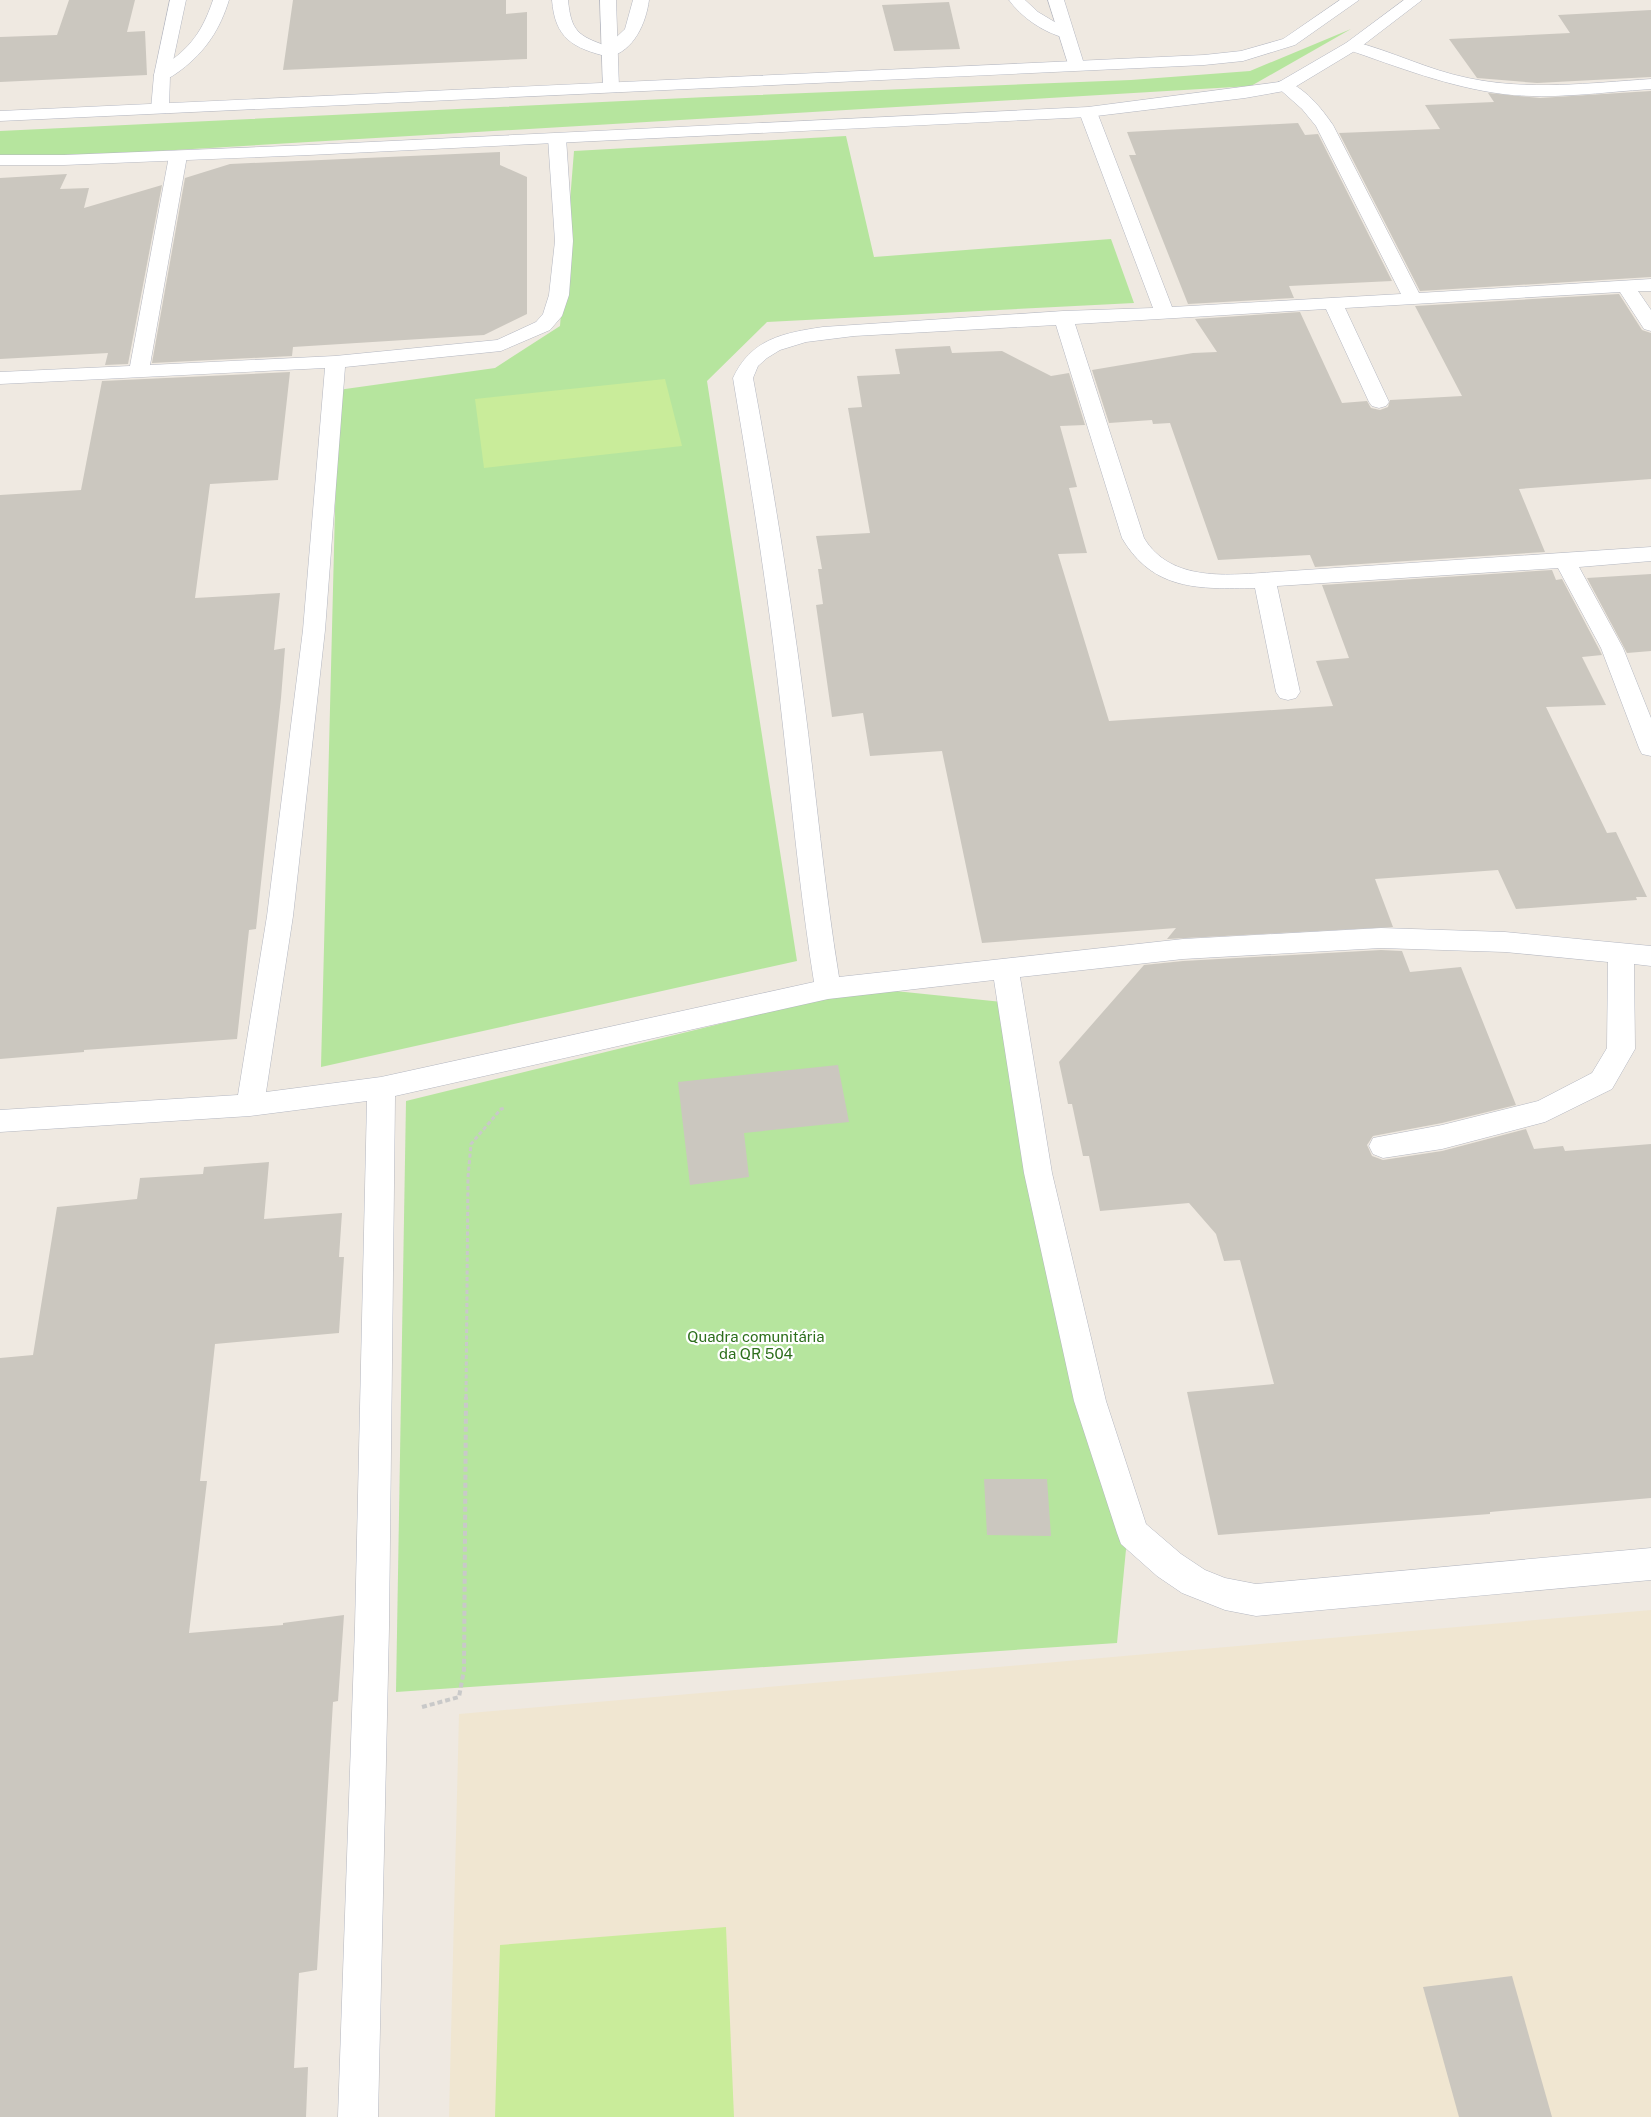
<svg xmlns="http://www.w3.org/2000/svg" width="1651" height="2117" font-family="'Public Sans',sans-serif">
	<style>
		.education { fill: #f0e6d1 }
		.green { fill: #b6e59e }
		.pitch { fill: #c9ec9a }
		.building { fill: #cbc7bf }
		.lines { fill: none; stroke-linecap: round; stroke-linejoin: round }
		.lane-casing { stroke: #b4b7c1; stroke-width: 1 }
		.street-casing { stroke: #b4b7c1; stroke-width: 1 }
		.secondary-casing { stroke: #b4b7c1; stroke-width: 1 }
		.path-far1 { stroke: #c9c9c9; stroke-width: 3; stroke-dasharray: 4 2.5; stroke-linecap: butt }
		.path { stroke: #c9c9c9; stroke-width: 4; stroke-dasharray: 5 3; stroke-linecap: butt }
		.lane { fill: #fff; fill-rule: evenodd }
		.street { fill: #fff; fill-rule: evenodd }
		.secondary { fill: #fff; fill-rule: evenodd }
		.labels { text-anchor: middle; stroke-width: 4.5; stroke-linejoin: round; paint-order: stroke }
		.park-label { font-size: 15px; fill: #2c6e1b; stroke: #fff }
	</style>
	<rect width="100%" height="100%" fill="#efe9e1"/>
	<path class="education" d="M1651,1610v507h-1202l10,-403z"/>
	<g class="green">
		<path d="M1351,29l-100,57 -1160,69h-91v-24l707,-34 424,-17 119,-9z"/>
		<path d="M846,136l28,121 237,-18 23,64 -367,19 -60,59 90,580 -476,106 17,-677 157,-22 65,-42 14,-175z"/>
		<path d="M866,988l146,15 115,536 -10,104 -721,49 10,-591z"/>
	</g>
	<g class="pitch">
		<path d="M665,379l17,67 -198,22 -9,-69z"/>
		<path d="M726,1927l8,190h-239l5,-172z"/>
	</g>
	<g class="building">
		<path d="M69,0h66l-8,32 18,-1 2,44 -147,7v-45l57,-2z"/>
		<path d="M293,0h213v14l21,-2v47l-244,11z"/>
		<path d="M949,2l11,47 -66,2 -12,-46z"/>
		<path d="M1651,10v67l-114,6 -60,-5 -28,-39 121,-6 -12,-18z"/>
		<path d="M1651,91v186l-231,14 -81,-158 101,-4 -15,-24 69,-3 -6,-9 52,5z"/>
		<path d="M1298,123l7,12 13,-1 74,147 -103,5 5,12 -106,6 -59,-149h7l-9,-23z"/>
		<path d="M500,152v13l27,12v137l-43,21 -191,12 -1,9 -140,7 33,-185 45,-14z"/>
		<path d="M67,174l-7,15 29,-1 -5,20 78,-23 -34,179 -23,1 3,-12 -108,6v-181z"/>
		<path d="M1619,294l23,36 9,3v146l-132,10 26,63 -230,15 -5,-12 -92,5 -48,-137 -17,1 -1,-4 -43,3 -17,-53 101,-17 24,-1 -22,-33 105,-7 42,91 25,-2 4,7 9,2 8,-3 2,-7 72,-4 -47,-90z"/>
		<path d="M950,346l2,7 50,-2 49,25 18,-3 16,52 -25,1 17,61 -8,1 18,65 -29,1 51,167 224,-15 -17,-45 33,-3 -27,-73 230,-15 4,10 6,-1 37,70 3,6 -20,2 24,48 -60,2 61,126 9,-1 31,65h-11l1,3 -121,9 -18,-39 -123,9 18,48 -226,12 9,-11 -194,15 -40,-192 -72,5 -7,-43 -31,4 -16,-112 7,-1 -5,-35h4l-6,-33 54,-3 -22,-125 14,-1 -5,-31 43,-2 -5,-25z"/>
		<path d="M290,372l-12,108 -68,4 -15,114 85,-5 -6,57 11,-2 -4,50 -25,231 -7,1 -12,109 -153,11v2l-84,7v-564l81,-5 21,-109z"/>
		<path d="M1651,574v77l-24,2 -40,-75z"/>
		<path d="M1381,950l21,1 8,21 51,-5 55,138 -74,18 -69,13 -6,9 5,11 11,4 59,-9 84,-22 8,20 29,-3 2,5 86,-7v354l-161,14v2l-272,21 -31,-143 87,-8 -34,-124 -16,1 -8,-27 -27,-31 -89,8 -11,-55h-6l-11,-52h-4l-9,-42 85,-97 39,-4z"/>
		<path d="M838,1065l11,57 -105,11 5,44 -59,8 -12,-103z"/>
		<path d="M269,1162l-5,57 78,-6 -3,44h5l-5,76 -124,11 -15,137h7l-18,152 94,-8v-2l61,-8 -6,86 -5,1 -16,268 -18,3 -5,95 14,-1 -2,50h-306v-759l33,-3 24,-148 80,-8 3,-21 63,-4 1,-7z"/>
		<path d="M984,1479h63l4,57 -64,-1z"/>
		<path d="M1512,1976l40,141h-93l-36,-130z"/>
	</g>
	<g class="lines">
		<g class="lane-casing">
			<g id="lane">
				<path d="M213,0h16c-9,29 -23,51 -48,70 -8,6 -15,11 -25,9l-2,-4 2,-4c31,-20 45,-35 57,-71z"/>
				<path d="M552,0h16c3,31 10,36 39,46l18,-17 8,-29h16c-3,23 -15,51 -40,57 -36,-9 -54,-18 -57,-57z"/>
				<path d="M1009,0h16l13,12 35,21 -8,5c-22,-6 -43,-20 -56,-38z"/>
			</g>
		</g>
		<g class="street-casing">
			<g id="street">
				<path d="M170,0h16l-16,75 -1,34 -3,4h-12l-3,-4 3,-34z"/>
				<path d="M600,0h16l3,88 -2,4h-12l-2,-4z"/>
				<path d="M1048,0h16l20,64 -2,4h-12l-2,-4z"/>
				<path d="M1352,41c40,10 76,29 116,37 61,13 122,5 183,1v10c-49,3 -99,11 -148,5 -54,-7 -105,-27 -157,-45l-2,-3 2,-3z"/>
				<path d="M1284,81c20,5 38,28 49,44l86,168 232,-14v12h-13l13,19v21l-7,-2 -24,-37 -275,16 44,94 -3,4 -7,2 -7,-2 -3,-4 -43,-93 -251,15 69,214c27,45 86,37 131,34l376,-25v14l-72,6 44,81 28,70v38l-9,-2 -3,-6 -38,-100 -43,-80 -281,18 23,106 -4,6 -8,2 -8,-2 -4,-6 -21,-104c-56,1 -102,3 -133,-50l-66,-213 -202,11 -48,6 -26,8 -13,8 -9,8 -5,12c20,107 37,214 51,322 12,92 20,185 35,277l344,-38 198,-11 124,4 146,14v20l-17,-2 1,85 -23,40 -67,33 -103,27 -59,9 -10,-4 -4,-8 4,-8 69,-13 96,-24 54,-28 15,-25 1,-86 -103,-10 -124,-4 -198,11 -163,18 32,196 54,228 40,123 35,30 24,16 20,8 31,6 395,-36v32l-395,36 -31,-6 -43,-17 -25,-17 -36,-32 -4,-11 -43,-132 -50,-228 -30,-193 -166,19 -433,97 -6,531 -11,490h-40l17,-490 12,-526 -117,15 -250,16v-22l238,-15 29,-179 36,-286 22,-262 -325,16v-12l130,-6 39,-210 3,-4h12l3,4 -37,209 185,-9 162,-16 39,-18 7,-8 6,-19 6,-54 -7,-103 3,-4h12l3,4 7,103 -4,54 -7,21 -12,14 -49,21 -156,16 -20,263 -32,286 -27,176 115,-15 433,-95c-15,-94 -23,-188 -34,-282 -12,-108 -29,-215 -47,-322 18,-39 50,-45 90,-51l240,-16 90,-3 -74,-196 3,-4h12l3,4 75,195 229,-13 -85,-168 -14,-17 -26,-23 2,-4z"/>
			</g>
		</g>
		<g class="secondary-casing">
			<g id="secondary">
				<path d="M1340,0h19l-64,45 -52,16 -39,4 -1204,56v-10l1204,-56 37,-4 42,-12z"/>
				<path d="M1404,0h18l-64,49 -68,41 -45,8 -157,19 -779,38 -245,10h-64v-10h64l245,-10 779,-38 191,-25 67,-39z"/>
			</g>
		</g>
		<path class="path-far1" d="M466,1398l2,-221 3,-33 30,-35 4,-1"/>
		<path class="path" d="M422,1707l37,-10 5,-27 2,-273"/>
		<use href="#lane" class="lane"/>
		<use href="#street" class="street"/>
		<use href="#secondary" class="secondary"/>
	</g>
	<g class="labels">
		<g class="park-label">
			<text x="756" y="1342">Quadra comunitária<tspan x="756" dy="17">da QR 504</tspan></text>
		</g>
	</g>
</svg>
